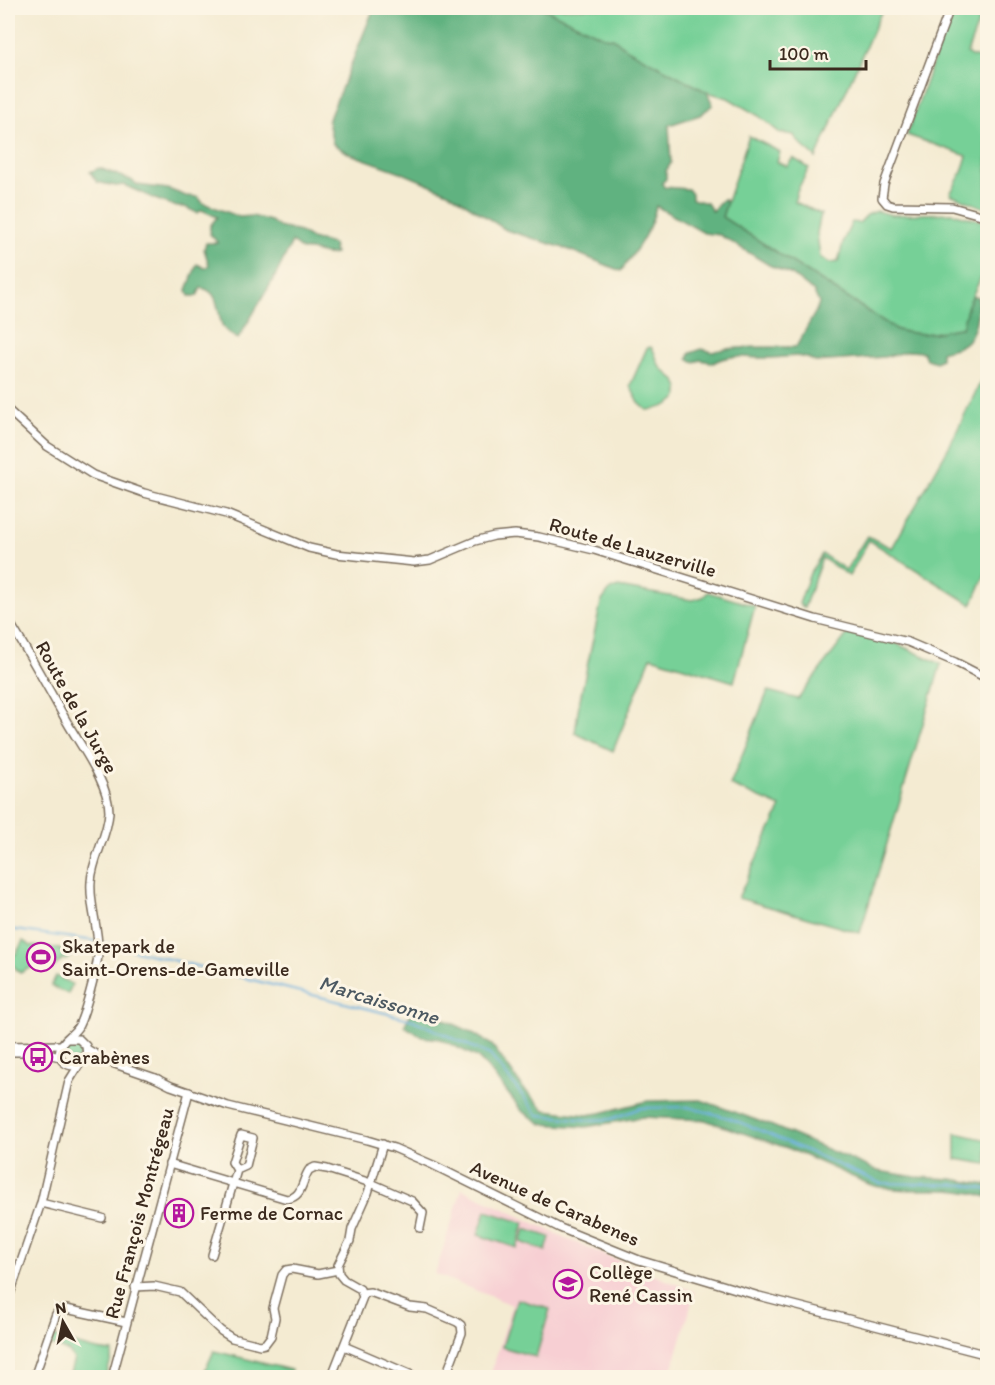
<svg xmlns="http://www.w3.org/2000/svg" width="995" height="1385" font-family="Itim,sans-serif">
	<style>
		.built { fill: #f7cfd3 }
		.green { fill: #76d097; stroke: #587d5a; stroke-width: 1.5 }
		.forest { fill: #60b280; stroke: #4e6e4f; stroke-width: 1.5 }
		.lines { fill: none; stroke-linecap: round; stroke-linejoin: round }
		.stream { stroke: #68aede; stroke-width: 2 }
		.minor-casing { stroke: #7c6e5d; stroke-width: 10 }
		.minor { stroke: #fff; stroke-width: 7 }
		.labels { text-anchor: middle; stroke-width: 6; stroke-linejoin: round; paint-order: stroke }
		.street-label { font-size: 20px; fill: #3b2a1e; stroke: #fcf5e5 }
		.poi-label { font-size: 20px; fill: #3b2a1e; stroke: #fcf5e5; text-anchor: start }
		.water-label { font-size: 21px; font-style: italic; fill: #4b5861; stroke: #fcf5e5 }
	</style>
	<rect width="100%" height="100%" fill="#fcf5e5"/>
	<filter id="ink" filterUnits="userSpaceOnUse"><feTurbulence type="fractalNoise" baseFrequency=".0167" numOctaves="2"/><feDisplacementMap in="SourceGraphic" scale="12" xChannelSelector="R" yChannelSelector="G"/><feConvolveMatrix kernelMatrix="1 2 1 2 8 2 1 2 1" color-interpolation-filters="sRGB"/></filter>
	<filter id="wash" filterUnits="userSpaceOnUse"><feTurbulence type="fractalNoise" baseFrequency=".008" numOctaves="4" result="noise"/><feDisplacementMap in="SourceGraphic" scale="24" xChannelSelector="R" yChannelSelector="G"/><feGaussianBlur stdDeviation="1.35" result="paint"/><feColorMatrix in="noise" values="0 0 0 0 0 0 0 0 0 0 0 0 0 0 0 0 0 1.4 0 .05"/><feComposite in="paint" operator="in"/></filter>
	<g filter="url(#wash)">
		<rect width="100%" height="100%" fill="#f4ebd2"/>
		<path class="built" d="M462,1189l112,53 121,50 -25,85h-180l22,-72 -77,-31z"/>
		<g class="green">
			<path d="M542,8h341l-67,150c-7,-8 -18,-13 -22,-23l-14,-2 -21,-17 -31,-18 -21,-6 -82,-44 -12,-10 -9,-1z"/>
			<path d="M952,8h32l-17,45 4,3 16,4v149l-37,-15 12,-22 5,-16 -60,-21z"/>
			<path d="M749,136l31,16 -3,10 10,4 6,-8 16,10 -13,25 -1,9 26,12 -4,19 3,24 9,6 9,-1 6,-23 8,-17 7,1 8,-8 10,-4 15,4 60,-2 35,9v35l-3,14 -16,34 -6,23c-11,0 -19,4 -30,5 -12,2 -23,0 -35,-3l-175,-113z"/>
			<path d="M651,347c6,7 4,10 7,16 3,7 12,12 17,17 15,21 -14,29 -28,30l-8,-7 -9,-17 17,-38z"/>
			<path d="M981,381l7,4 -1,185 -15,35 -103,-65 -20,36 -27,-18 -18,50 -5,-4 11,-31 12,-19 24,16 21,-34 25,12 59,-105z"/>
			<path d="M618,587l74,13 11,-3 5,-5 47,14 -21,76 -83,-25 -38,94 -38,-18 4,-29 22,-102 8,-11z"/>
			<path d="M848,633l47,10 46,21 -81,269 -122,-35 43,-91 -51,-22 38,-94 30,8z"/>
			<path d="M23,941l8,5 29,3v2h11l1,5 -7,4 -4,-2v3l-10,8 -5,-3 -4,3 -6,-4 -16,8 -10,-11 2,-8h4z"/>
			<path d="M56,976l16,8 -4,10 -17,-8z"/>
			<circle cx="73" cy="1051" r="9"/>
			<path d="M956,1133l31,7v24l-31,-5z"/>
			<path d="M486,1211l38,12 -7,25 -39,-13z"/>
			<path d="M525,1229l25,8 -4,14 -25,-9z"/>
			<path d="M517,1299l33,10 -14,48 -34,-10z"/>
			<path d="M52,1335c20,8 39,16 61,17l-7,25h-37l5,-18 -5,-7 -20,-8z"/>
			<path d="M214,1351l77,19 -2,7h-87z"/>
		</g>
		<g class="forest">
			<path d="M374,8h168l62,29 9,1 12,10 82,44 6,13 -13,10 -31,10 2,38 -5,8v8l-4,4 2,4 24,2 4,5v5l15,4 5,8 11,-12 4,2 -5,16 175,113c12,3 23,5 35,3 11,-1 19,-5 30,-5l6,-23 5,-9 5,1c0,15 -1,42 -18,49 -5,3 -13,4 -19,6v7l-5,3 -10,-3 -3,-7 -14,-1 -25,6 -69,5c-15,-10 -28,-4 -46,-4 -19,1 -38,-6 -56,5l-12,-3 -7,2 -6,-3 2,-6 12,-4 11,3c10,-6 69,-5 83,-5l20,-36 3,-8 -5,-11 -22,-17 -23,-10 -49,-30 -16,-2 -48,-27c-4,23 -21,46 -35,65l-54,-22 -61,-19 -56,-37 -52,-22 -48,-17 -17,-10 -5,-23z"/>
			<path d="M99,168l32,12 7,5 30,4 18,7 12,1 5,6 37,14 12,-1 19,5 8,6 21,5 11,7 22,5 2,10c-12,3 -21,-6 -33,-4l-10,-8 -16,33 -38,64c-5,-3 -12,-7 -15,-12 -7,-14 -2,-36 -22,-39l-4,8h-8l-2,-6 10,-26 8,4 4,-3 -5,-16 2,-6h12l-8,-9v-8l7,-9 -15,-7 -5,3 -12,-6h-8l-22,-8 -31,-14 -8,1 -19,-4 -7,-10z"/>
			<path d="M415,1006l56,26 21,13 31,43 22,22 42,5 13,-2 48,-12 53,-1 69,25 108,46 38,6 36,2 35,6v12c-38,-13 -78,-2 -116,-12l-81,-36 -85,-29 -62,-3 -57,10 -44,-3 -20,-13 -35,-44 -10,-10 -37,-18 -17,-2 -19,-11z"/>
		</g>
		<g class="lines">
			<g class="stream">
				<path d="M8,929l87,12"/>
				<path d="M100,942l313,78 77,35 48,60 50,5 23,-1 30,-11 47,-1 41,11 37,15 114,50 88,2 20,5"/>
			</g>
		</g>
	</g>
	<g filter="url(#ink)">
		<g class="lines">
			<g class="minor-casing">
				<g id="minor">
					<path d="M950,8l-66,176 -2,14 5,6 6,2 59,1 36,10"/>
					<path d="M8,410l39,36 46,29 51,18 82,21 83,34 27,6 78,8 16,-2 45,-19 19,-5 21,-2 24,3 55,13 221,69 93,23 47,20 33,17"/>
					<path d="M8,620c21,33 40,68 59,102 14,25 42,61 42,90 -1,24 -17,46 -18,70 -2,24 9,49 7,73 -1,13 -13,58 -19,70 -4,9 -17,14 -19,24 -3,12 8,19 19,16l8,-9 -1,-10 -7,-7h-11"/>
					<path d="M8,1046l53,-1"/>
					<path d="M87,1049l22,13 49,17"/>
					<path d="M8,1052h31l21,5"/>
					<path d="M155,1078l16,8 57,20 139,34 27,8 39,17 127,63 79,32 120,36 229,59"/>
					<path d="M169,1164l118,35c16,-2 14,-17 22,-29l6,-3 12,2 44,14 41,18 11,12 -3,15"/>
					<path d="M41,1203l61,15"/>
					<path d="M212,1255l25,-85 9,-4 7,-28 -12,-3 -9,27 5,8"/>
					<path d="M135,1287l19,-1 26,6 41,39 11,7 28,7 5,-1 6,-8 4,-18 -2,-10 9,-33 4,-5 6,-1 26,5 20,-4"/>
					<path d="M362,1293l8,-1 40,15 17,2 30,13 4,3 1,8 -17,45"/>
					<path d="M8,1300l33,-97 28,-122 10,-16"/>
					<path d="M344,1346l75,32"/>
					<path d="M300,1377l1,1"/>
					<path d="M34,1378l22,-64 4,-4 6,-1 60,13"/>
					<path d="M112,1378l77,-286"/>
					<path d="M331,1378l32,-81 -3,-8 -16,-9 -5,-6 -1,-9 12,-24 2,-12 16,-36 15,-49"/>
				</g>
			</g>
			<use href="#minor" class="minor"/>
		</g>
	</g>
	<defs>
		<g id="stadium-ring" transform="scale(1.5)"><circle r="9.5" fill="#fcf5e5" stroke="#b5179e" stroke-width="1.5"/><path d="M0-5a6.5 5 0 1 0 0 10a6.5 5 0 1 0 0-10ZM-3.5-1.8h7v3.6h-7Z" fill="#b5179e"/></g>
		<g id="bus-ring" transform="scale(1.5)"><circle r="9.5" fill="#fcf5e5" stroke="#b5179e" stroke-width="1.5"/><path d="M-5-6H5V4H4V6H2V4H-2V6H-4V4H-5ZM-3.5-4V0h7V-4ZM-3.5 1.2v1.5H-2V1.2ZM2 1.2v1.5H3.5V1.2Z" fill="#b5179e"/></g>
		<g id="building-ring" transform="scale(1.5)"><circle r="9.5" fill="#fcf5e5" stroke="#b5179e" stroke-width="1.5"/><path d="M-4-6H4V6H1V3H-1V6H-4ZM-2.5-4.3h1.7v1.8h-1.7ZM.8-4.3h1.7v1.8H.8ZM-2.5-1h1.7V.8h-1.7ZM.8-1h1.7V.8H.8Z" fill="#b5179e"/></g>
		<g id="school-ring" transform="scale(1.5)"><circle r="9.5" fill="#fcf5e5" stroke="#b5179e" stroke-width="1.5"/><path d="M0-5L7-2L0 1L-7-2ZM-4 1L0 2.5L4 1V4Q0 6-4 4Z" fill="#b5179e"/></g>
	</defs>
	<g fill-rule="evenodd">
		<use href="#stadium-ring" x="41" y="957"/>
		<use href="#bus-ring" x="38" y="1057"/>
		<use href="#building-ring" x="179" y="1213"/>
		<use href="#school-ring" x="568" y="1284"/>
	</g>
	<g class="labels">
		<g class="street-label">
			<text transform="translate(633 547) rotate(16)" y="7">Route de Lauzerville</text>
			<text transform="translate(77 707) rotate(61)" y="7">Route de la Jurge</text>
			<text transform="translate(555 1203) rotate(24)" y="7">Avenue de Carabenes</text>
			<text transform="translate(139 1213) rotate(-75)" y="7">Rue François Montrégeau</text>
		</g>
		<g class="poi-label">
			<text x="62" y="953">Skatepark de<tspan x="62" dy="23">Saint-Orens-de-Gameville</tspan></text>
			<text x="59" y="1064">Carabènes</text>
			<text x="200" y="1220">Ferme de Cornac</text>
			<text x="589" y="1279">Collège<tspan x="589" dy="23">René Cassin</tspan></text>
		</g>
		<g class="water-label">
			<text transform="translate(379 1000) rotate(17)" y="7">Marcaissonne</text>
		</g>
	</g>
	<rect width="995" height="1385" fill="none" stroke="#fcf5e5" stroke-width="30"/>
	<g transform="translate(63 1322) rotate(351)" stroke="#fcf5e5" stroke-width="4.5" paint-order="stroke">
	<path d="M0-4.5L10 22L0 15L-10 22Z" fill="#3b2a1e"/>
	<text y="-9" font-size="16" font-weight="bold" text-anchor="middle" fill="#3b2a1e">N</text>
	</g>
	<path d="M770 60v9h96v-9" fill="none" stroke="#3b2a1e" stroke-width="3"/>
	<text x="779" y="60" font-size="18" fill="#3b2a1e" stroke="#fcf5e5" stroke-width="4.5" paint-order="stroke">100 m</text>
</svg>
